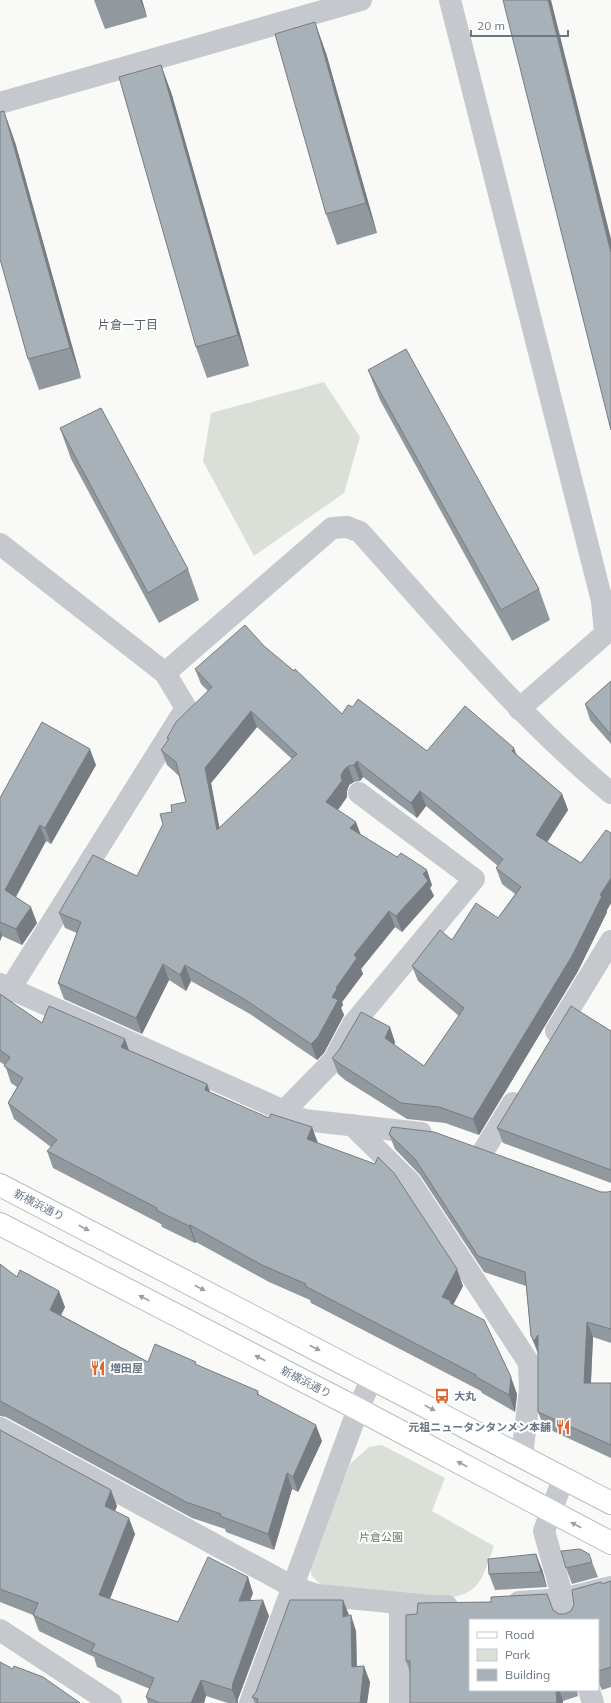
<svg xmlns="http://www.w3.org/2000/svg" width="611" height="1703" font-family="Mulish,'Noto Sans JP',sans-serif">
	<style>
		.green { fill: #dae0d8 }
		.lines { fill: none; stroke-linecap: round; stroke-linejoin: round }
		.major-casing { stroke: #b8bcc0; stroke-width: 24 }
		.minor { stroke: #c5c8cc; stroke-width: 22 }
		.major { stroke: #fff; stroke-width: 22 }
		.wall { fill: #91989e; fill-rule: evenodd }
		.shaded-wall { fill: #767c81 }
		.building { fill: #a9b1b8; stroke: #767c81; fill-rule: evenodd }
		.oneway { fill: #96a0ab }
		.labels { text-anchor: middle; stroke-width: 4; stroke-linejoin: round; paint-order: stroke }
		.street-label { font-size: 11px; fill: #697787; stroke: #fff }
		.poi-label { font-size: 11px; font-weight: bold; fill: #697787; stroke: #fff; text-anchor: start }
		.park-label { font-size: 11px; fill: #667964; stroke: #fff }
		.neighbourhood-label { font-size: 12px; fill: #57616c; stroke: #fff }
	</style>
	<rect width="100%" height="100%" fill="#f9f9f7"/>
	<g class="green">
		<path d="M324,382l36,55 -16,56 -90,63 -51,-95 8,-48z"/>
		<path d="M382,1445l63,33 -13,33 62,35c-12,31 -12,49 -50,52l-123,-13 -10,-10v-14l39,-97 19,-17z"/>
	</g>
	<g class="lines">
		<g class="major-casing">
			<g id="major">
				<path d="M0,1185l611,318"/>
				<path d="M0,1224l358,185 253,134"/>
			</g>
		</g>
		<g class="minor">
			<path d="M450,0l152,601 3,33 -86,75"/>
			<path d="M0,103l361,-103"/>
			<path d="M0,544l165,129 21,35 -176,281 -10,11"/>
			<path d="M165,673l167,-145 15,-1 13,5c81,90 158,184 251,261"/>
			<path d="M0,984l304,136 117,13"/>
			<path d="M556,1031l55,-90"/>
			<path d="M284,1111l50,-51 19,-36 121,-145 -115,-86"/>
			<path d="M352,1125l58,57 119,181 1,26 -8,67"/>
			<path d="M484,1150l29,-47"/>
			<path d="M0,1428l293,159 24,8 114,11h16"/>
			<path d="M563,1479l-19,52 25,89"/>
			<path d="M519,1602l44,-3 48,-12"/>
			<path d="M0,1630l111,73"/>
			<path d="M589,1690l4,13"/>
			<path d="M250,1703l108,-294 14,-31"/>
			<path d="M400,1703v-100"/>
		</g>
		<use href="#major" class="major"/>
	</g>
	<g class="wall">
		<path d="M94,0h48l5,17 -42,12z"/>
		<path d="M326,53l51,180 -40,12 -11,-31z"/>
		<path d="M161,65l11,30 77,271 -42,12 -11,-31z"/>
		<path d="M15,142l66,236 -42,12 -11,-31z"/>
		<path d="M368,370l171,219 11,31 -38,21 -132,-241z"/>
		<path d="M60,428l128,141 11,31 -40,23 -88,-164z"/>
		<path d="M264,646l78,68 85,37 89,3 46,40 6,16 -21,32 34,21 30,-30v70l-4,7v2l-29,59 -99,164 -34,-12 -38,-4 -62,-39 -7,-6 -6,-16 63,-16 -1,3 30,21 35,-50 -41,-35 -6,-15 40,-26 46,-22 17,-24 -13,-10 -6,-16 2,-2 -72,-60 -9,12 -54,-41 -3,4 -6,1 -5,3 -2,6v6l-9,13 22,24 72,51 -2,3 4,8 -32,36 -7,-5 -34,42 2,5 -21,28 1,3 -2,3 3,7 -20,38 -7,7 -67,-46 -59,-33 -5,10 -17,-11 -27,54 -78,-35 -6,-16 19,-50 -12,-5 -6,-15 78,-37 35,-64 14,-10 -7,-26 -12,-11 -6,-15 7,-9 -1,-3 41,-47 -7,-7 -6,-15zM257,727l35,32 -73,69 -8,-45z"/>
		<path d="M611,681v63l-21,-24 -5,-16z"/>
		<path d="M96,765l-45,79 -5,-3 -30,56 21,26 -15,22 -20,-9 -2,5v-143z"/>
		<path d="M0,994l42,29 86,27 79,34 3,8 108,51 145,143 -10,19 64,89 -2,18 -33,-19 -1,-2 -170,-88 -1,-3 -41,-18 -73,-40 -1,1 -33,-16 -1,-3 -108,-56 -6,-17 4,-4 -37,-28 -6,-16 9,-16 -6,-4 -6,-18 -5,-3z"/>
		<path d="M611,1031v152l-108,-40 -6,-15z"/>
		<path d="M389,1134l212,58h7l3,-1v152l-18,-6 -2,46h20v75l-67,-31 -6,-15v-58l-7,-18 -5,-50 -42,-14 -64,-97 -25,-26z"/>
		<path d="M0,1264l17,13 48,30 -4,8 87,47 48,3 62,26 1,4 63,46 -24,51 -6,-3 -18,61 -48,-18 -1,-3 -33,-11 -186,-101 -6,-1z"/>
		<path d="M0,1430l117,76 -2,5 20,23 -25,65 68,23 75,-29 -3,7 19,16 -31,83v4h-10l-22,-7 -2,7h-56l-2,-6 4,-8 -53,-22 -3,-10 -55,-26 -6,-16 -33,-13z"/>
		<path d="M592,1562l6,15 -26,7 -6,-16z"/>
		<path d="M542,1569l5,18 -52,3 -6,-16z"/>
		<path d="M611,1581v106l-9,3 -4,-8v-62h-128v70h107l1,6 -15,5v2h-153v-31l-4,-11v-46l11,-1 1,-11 73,-1v-5l56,-3 6,16 6,4h6l6,-3 3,-6 -2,-15 29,-8 1,2z"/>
		<path d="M349,1616l7,15 1,36 13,15 -3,21h-112l-3,-6z"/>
	</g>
	<g class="shaded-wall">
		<path d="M140,0h2l5,17z"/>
		<path d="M548,0h3l60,239v14z"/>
		<path d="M315,22l11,31 51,180 -11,-30z"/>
		<path d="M161,65l11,30 77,271 -11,-31z"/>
		<path d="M4,111l11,31 66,236 -11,-30z"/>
		<path d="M251,711l6,16 -46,56 12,63 -6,-16 -12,-62z"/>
		<path d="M514,748l6,16 -8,-13z"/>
		<path d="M90,749l6,16 -45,79 -6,-16z"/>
		<path d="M357,761l6,16 -3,4 -6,-16z"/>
		<path d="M348,766l6,16 -5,3 -2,6v6l-15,21 -6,-16 15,-27 3,-5z"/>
		<path d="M420,791l6,15 -9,12 -6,-15z"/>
		<path d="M562,794l6,16 -26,40 -6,-15z"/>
		<path d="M356,822l6,16 -12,-10z"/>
		<path d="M40,825l6,16 -35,64 -6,-15z"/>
		<path d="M427,870l5,15 -2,3 4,8 -32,36 -6,-16 27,-42z"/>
		<path d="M611,878v25l-4,7v2l-29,59 -99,164 -6,-16 127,-224z"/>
		<path d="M31,907l6,16 -15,22 -6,-16z"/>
		<path d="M389,911l6,16 -34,42 2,5 -21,28 1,3 -2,3 3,7 -20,38 -7,7 -6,-16 21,-47 4,-9 18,-33z"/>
		<path d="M0,930l2,6 -2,5z"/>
		<path d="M163,964l6,16 -27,54 -6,-16z"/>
		<path d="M185,965l6,16 -5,10 -6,-16z"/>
		<path d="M390,1027l5,15 -4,12 -6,-16z"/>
		<path d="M125,1039l6,17 -10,-9z"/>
		<path d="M207,1084l6,17 -8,-11z"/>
		<path d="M312,1127l6,16 -11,-4z"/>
		<path d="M190,1225l6,17 -1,1 -6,-17z"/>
		<path d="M457,1269l6,17 -10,19 5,12 -16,-20z"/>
		<path d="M59,1291l6,16 -9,18 -6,-15z"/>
		<path d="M587,1322l6,15 -3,62 -6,-16z"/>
		<path d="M538,1335l2,21 -6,-15z"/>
		<path d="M511,1377l6,17 -2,18 -6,-17z"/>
		<path d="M316,1425l6,16 -24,51 -5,-15z"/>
		<path d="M287,1473l5,16 -18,61 -6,-16z"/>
		<path d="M111,1490l6,16 -7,16 -5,-16z"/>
		<path d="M129,1518l6,16 -30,77 -6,-16z"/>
		<path d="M536,1554l6,15 5,18 -6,-15z"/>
		<path d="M248,1577l5,16 -9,23 -5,-15z"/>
		<path d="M263,1600l6,16 -31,83v4h-1l-5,-13 1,-7z"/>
		<path d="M343,1600l6,15 -6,2z"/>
		<path d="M351,1615l5,16 1,52 -5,-16z"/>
		<path d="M364,1666l6,16 -3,21h-7z"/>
		<path d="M201,1680l5,16 -2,7h-13z"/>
		<path d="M556,1690h3l4,11v2h-6z"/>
	</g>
	<g class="building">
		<path d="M503,0h45l63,253v177z"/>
		<path d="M315,22l51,181 -40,11 -51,-180z"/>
		<path d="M161,65l77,270 -42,12 -77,-270z"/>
		<path d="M4,111l66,237 -42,11 -28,-100v-147z"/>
		<path d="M406,349l133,240 -38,21 -133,-240z"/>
		<path d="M101,408l87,161 -40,24 -88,-165z"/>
		<path d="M245,625l19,21 30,25 1,-2 47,45 6,-9 5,2 5,-8 69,52 38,-45 49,42 -2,3 50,43 -26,41 45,28 25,-33 5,3v45l-11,17 2,1 -30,60 -99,163 -34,-12 -38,-4 -61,-39 -8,-6 7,-8 22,-38 29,15 -5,11 39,28 40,-58 -52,-42 28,-36 12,10 24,-37 22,15 23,-31 -25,-19 7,-9 -83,-68 -9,12 -54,-42 -3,4 -6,1 -4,4 -3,5 1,6 -16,21 30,20 -6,6 47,29 4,-4 26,17 -4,4 5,7 -32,35 -7,-5 -35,44 3,3 -21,30 1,1 -5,8 6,3 -20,37 -7,7 -67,-45 -59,-34 -5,10 -17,-11 -27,54 -78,-35 23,-61 -22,-9 34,-58 44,21 26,-52 -3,-10 12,-2 -1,-7 15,-3 -10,-40 -15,-12 8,-11 -2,-1 9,-16 36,-35 -17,-18zM251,711l46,43 -80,76 -12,-62z"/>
		<path d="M611,681v54l-26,-31z"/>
		<path d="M42,722l48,27 -45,79 -5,-3 -35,65 26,17 -15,22 -16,-7v-124z"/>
		<path d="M0,994l42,29 7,-17 76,33 -4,8 86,37 -2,6 64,28 2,-4 41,13 -5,12 68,25 3,-7 16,16 63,96 -15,28 9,4 -1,2 34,17 27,57 -2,18 -33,-18v-2l-171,-89 1,-2 -44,-19 -72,-40 -1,1 -33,-16 1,-2 -110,-57 10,-11 -49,-37 15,-25 -19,-12 6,-9 -10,-7z"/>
		<path d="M571,1006l40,25v139l-114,-42z"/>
		<path d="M392,1127l42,5 167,60h7l3,-1v138l-24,-7 -3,61h27v62l-73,-33v-77l-4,6 -3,-5 -6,-64 -47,-16 -63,-97 -26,-25z"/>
		<path d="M0,1264l17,13 3,-7 39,21 -9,19 98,52 7,-18 41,18 -1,2 63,27 -1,3 59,31 -23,52 -6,-4 -19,61 -48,-18 1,-2 -35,-12 -186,-101z"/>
		<path d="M0,1430l111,60 -6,16 24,12 -30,77 79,27 30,-65 40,20 -9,24 24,-1 -30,83 -1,7 -31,-10 -10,23h-31l-14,-6 8,-19 -63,-27 4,-7 -62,-29 5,-12 -38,-14z"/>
		<path d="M580,1549l9,5 3,8 -26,6 -5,-17z"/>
		<path d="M536,1554l5,18 -52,2 -1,-15z"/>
		<path d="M611,1581v86l-13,4v-51h-128v70h86l1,13h-147v-42h-4v-46l11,-1 1,-11 73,-1v-5l56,-3 6,16 6,4h6l6,-3 3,-6 -2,-15 29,-8 1,2z"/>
		<path d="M290,1600h53v17l8,-2 1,52 12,-1 -4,37h-103l1,-4 -6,-2 4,-5z"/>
		<path d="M0,1662l13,7 1,-3 29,11 37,26h-80z"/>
	</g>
	<defs><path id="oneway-solid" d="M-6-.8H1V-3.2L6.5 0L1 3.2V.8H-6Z"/></defs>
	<g class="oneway">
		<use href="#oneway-solid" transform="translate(84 1228) rotate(27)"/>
		<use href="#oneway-solid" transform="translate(200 1288) rotate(27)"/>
		<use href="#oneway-solid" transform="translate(144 1298) rotate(-153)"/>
		<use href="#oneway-solid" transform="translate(315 1348) rotate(27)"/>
		<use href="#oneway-solid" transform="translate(260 1358) rotate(-153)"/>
		<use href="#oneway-solid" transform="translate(430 1408) rotate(27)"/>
		<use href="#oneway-solid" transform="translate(462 1464) rotate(-152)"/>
		<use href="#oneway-solid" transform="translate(576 1525) rotate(-152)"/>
	</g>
	<defs>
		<g id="restaurant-bare" transform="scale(1.2)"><path d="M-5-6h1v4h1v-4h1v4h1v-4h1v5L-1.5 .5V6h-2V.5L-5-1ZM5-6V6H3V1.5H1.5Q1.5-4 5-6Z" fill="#dd6932" stroke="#fff" stroke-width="2.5" paint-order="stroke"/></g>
		<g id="bus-bare" transform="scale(1.2)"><path d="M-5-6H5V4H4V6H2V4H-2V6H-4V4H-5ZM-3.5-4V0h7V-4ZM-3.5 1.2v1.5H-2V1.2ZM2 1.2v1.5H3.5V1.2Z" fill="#dd6932" stroke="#fff" stroke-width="2.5" paint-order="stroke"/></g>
	</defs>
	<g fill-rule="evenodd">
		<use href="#restaurant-bare" x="98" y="1368"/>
		<use href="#bus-bare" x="442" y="1396"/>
		<use href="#restaurant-bare" x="563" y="1427"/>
	</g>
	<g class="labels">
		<g class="street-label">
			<text transform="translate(39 1205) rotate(27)" y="4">新横浜通り</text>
			<text transform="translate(306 1382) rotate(27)" y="4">新横浜通り</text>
		</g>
		<g class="poi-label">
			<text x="110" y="1372">増田屋</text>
			<text x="454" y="1400">大丸</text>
			<text x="551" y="1431" text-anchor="end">元祖ニュータンタンメン本舗</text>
		</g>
		<g class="park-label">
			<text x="381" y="1541">片倉公園</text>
		</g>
		<g class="neighbourhood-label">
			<text x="128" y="329">片倉一丁目</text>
		</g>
	</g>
	<rect x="469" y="1619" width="130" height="72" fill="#ffffff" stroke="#c3c9cf"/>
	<rect x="477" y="1632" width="20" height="6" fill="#ffffff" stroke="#c3c9cf"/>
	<text x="505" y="1639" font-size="12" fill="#697787">Road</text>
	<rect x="477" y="1649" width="20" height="12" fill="#dae0d8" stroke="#c3c9cf"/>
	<text x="505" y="1659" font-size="12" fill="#697787">Park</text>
	<rect x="477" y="1669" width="20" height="12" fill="#a9b1b8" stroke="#c3c9cf"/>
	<text x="505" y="1679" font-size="12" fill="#697787">Building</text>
	<path d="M471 30v6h97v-6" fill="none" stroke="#697787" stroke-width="2"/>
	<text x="477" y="30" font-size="12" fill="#697787" stroke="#ffffff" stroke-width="3" paint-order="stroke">20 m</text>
</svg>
